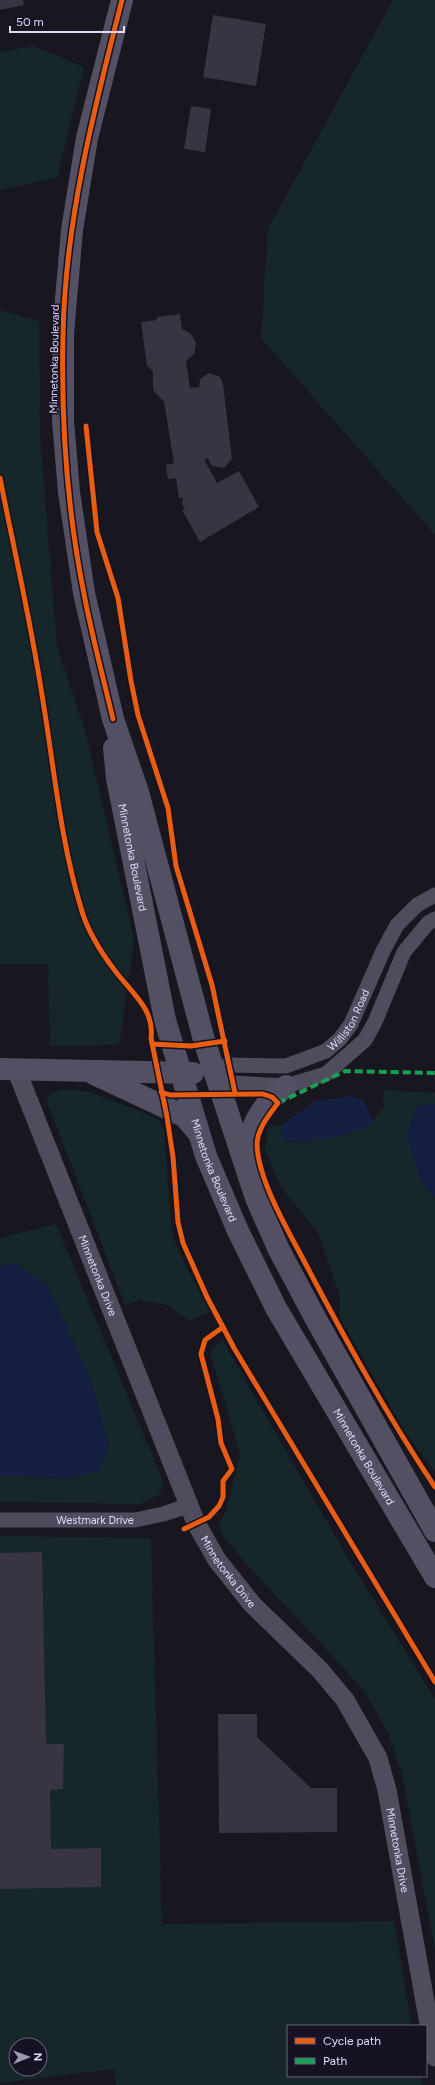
<svg xmlns="http://www.w3.org/2000/svg" width="435" height="2085" font-family="Figtree,sans-serif">
	<style>
		.green { fill: #16272a; fill-rule: evenodd }
		.water { fill: #151f41 }
		.building { fill: #383441 }
		.lines { fill: none; stroke-linecap: round; stroke-linejoin: round }
		.minor { stroke: #4f4c5e; stroke-width: 15 }
		.tertiary { stroke: #4f4c5e; stroke-width: 19 }
		.secondary { stroke: #545064; stroke-width: 22 }
		.quiet { stroke: #1a9f57; stroke-width: 4; stroke-dasharray: 8 4; stroke-linecap: butt }
		.cycleway-casing { stroke: #171223; stroke-width: 8 }
		.cycleway { stroke: #e95d12; stroke-width: 5 }
		.labels { text-anchor: middle; stroke-width: 3.5; stroke-linejoin: round; paint-order: stroke }
		.street-label { font-size: 11px; fill: #e2d9fa; stroke: #171223 }
	</style>
	<rect width="100%" height="100%" fill="#18161f"/>
	<g class="green">
		<path d="M393,0h42v535l-174,-197 7,-109z"/>
		<path d="M34,46l50,21 -27,111 -57,12v-138z"/>
		<path d="M0,310l39,11 1,113 17,213 28,83 49,209 -15,106 -69,1 -2,-82h-48z"/>
		<path d="M59,1090l29,1 70,28 6,10 8,106 14,31 24,46 -20,9 -23,-16 -27,-5 -15,5 -78,-203 3,-7z"/>
		<path d="M383,1090l52,3v11l-20,4 4,69 16,20v274l-30,-39 -65,-114v-21l-22,-64 -37,-46 -16,-37 3,-22 13,-3 1,13 13,5 36,-5 35,-10 18,-21z"/>
		<path d="M56,1224l107,257 -3,13 -19,10 -141,-2v-27l70,4 28,-8 11,-27 -94,-181 -15,3v-28z"/>
		<path d="M222,1340l124,215 89,144v251l-33,-176 -13,-39 -25,-45 -112,-120 -27,-31 -7,-13 9,-18 13,-53 -30,-103z"/>
		<path d="M0,1536l151,2 11,386 232,-3 18,105h-124v50h133l2,9h-307l-2,-16 -114,14zM16,2045h24v24h-24z"/>
	</g>
	<g class="water">
		<path d="M351,1096l12,4 10,20 -7,8 -35,10 -36,5 -13,-5 -1,-13 34,-24z"/>
		<path d="M432,1103l3,1v93l-16,-20 -12,-44 8,-25z"/>
		<path d="M15,1263l31,20 44,93 19,68 -10,27 -29,8 -70,-4v-209z"/>
	</g>
	<g class="building">
		<path d="M0,0h23l1,5 -24,5z"/>
		<path d="M213,15l53,9 -10,62 -53,-9z"/>
		<path d="M191,106l20,3 -6,43 -21,-3z"/>
		<path d="M180,314l2,15 9,5 5,9 -2,11 -8,7 4,27 9,-1 1,-8 9,-6 11,4 3,7 9,75 -8,9 -12,-2 -4,-8 -3,1 1,4 11,20 22,-12 20,36 -59,35 -18,-32 3,-1 -3,-5 1,-6h-4l-3,-20 -8,1 -2,-14 8,-2 -10,-61 -11,-12v-19l-6,-5 -6,-44 16,-2v-3z"/>
		<path d="M42,1552l4,192h18l-1,45 -13,1 1,59 50,-1v39l-101,2v-336z"/>
		<path d="M218,1714h39v23l54,51h26v44l-118,1z"/>
	</g>
	<g class="lines">
		<g class="minor">
			<path id="s1" d="M214,1073l14,-8 58,1 40,-15 14,-12 11,-15 32,-73 14,-26 20,-20 18,-10"/>
			<path d="M214,1073l18,10 54,3 40,-12 39,-34 10,-18 29,-70 24,-29 7,-4"/>
			<path id="s2" d="M0,1520h135l28,-6 25,-8"/>
		</g>
		<path class="tertiary" id="s3" d="M16,1069l180,454 21,37 35,44 68,66 25,30 33,58 9,32 48,267"/>
		<g class="secondary">
			<path d="M122,0l-35,138 -15,92 -9,104v87l6,71 15,101 29,126 25,73 66,248 52,158 23,52 39,73 117,208"/>
			<path id="s4" d="M114,748l3,30 48,242 41,136 32,75 38,77 159,269"/>
			<path d="M0,1069l193,4"/>
			<path d="M94,1074l90,42 13,15"/>
			<path d="M247,1163c1,-35 11,-55 39,-77"/>
		</g>
		<path class="quiet" d="M278,1103l67,-32 90,2"/>
		<g class="cycleway-casing">
			<g id="cycleway">
				<path d="M86,426l11,106 21,66 13,83 7,34 30,93 8,58 36,119 23,108"/>
				<path d="M0,478c14,72 31,144 42,217 12,71 18,144 39,213 6,22 21,46 35,64 16,21 39,38 35,66l16,79 6,40 5,65 5,21 24,54 27,51 201,334"/>
				<path d="M113,719c-10,-42 -21,-83 -29,-125 -17,-85 -23,-173 -21,-259 2,-113 31,-226 59,-335"/>
				<path d="M152,1044l39,2 34,-5"/>
				<path d="M161,1092l9,3 93,-1 9,3 6,6c-9,12 -21,26 -21,42 1,34 30,84 46,114 41,78 83,155 132,228"/>
				<path d="M184,1529l25,-12 10,-11 4,-9v-16l9,-12 -11,-26 -3,-24 -17,-65 4,-14 18,-13"/>
			</g>
		</g>
		<use href="#cycleway" class="cycleway"/>
	</g>
	<g class="labels">
		<g class="street-label">
			<text transform="translate(54 359) rotate(-89)" y="4">Minnetonka Boulevard</text>
			<text dy="4" stroke="none"><textPath href="#s4" startOffset="111">Minnetonka Boulevard</textPath></text>
			<text dy="4" stroke="none"><textPath href="#s1" startOffset="156">Williston Road</textPath></text>
			<text dy="4" stroke="none"><textPath href="#s4" startOffset="435">Minnetonka Boulevard</textPath></text>
			<text dy="4" stroke="none"><textPath href="#s3" startOffset="222">Minnetonka Drive</textPath></text>
			<text dy="4" stroke="none"><textPath href="#s4" startOffset="759">Minnetonka Boulevard</textPath></text>
			<text dy="4" stroke="none"><textPath href="#s2" startOffset="95">Westmark Drive</textPath></text>
			<text dy="4" stroke="none"><textPath href="#s3" startOffset="547">Minnetonka Drive</textPath></text>
			<text dy="4" stroke="none"><textPath href="#s3" startOffset="882">Minnetonka Drive</textPath></text>
		</g>
	</g>
	<rect x="287" y="2025" width="140" height="52" fill="#171223" stroke="#686279"/>
	<rect x="295" y="2038" width="20" height="6" fill="#e95d12" stroke="#686279"/>
	<text x="323" y="2045" font-size="12" fill="#e2d9fa">Cycle path</text>
	<rect x="295" y="2058" width="20" height="6" fill="#1a9f57" stroke="#686279"/>
	<text x="323" y="2065" font-size="12" fill="#e2d9fa">Path</text>
	<g transform="translate(28 2057) rotate(89)"><circle r="19" fill="#171223" stroke="#686279"/>
	<path d="M0-3L7 15L0 10L-7 15Z" fill="#9b95ad"/>
	<text y="-6" font-size="11" font-weight="bold" text-anchor="middle" fill="#e2d9fa">N</text>
	</g>
	<path d="M10 26v6h114v-6" fill="none" stroke="#e2d9fa" stroke-width="2"/>
	<text x="16" y="26" font-size="12" fill="#e2d9fa" stroke="#171223" stroke-width="3" paint-order="stroke">50 m</text>
</svg>
